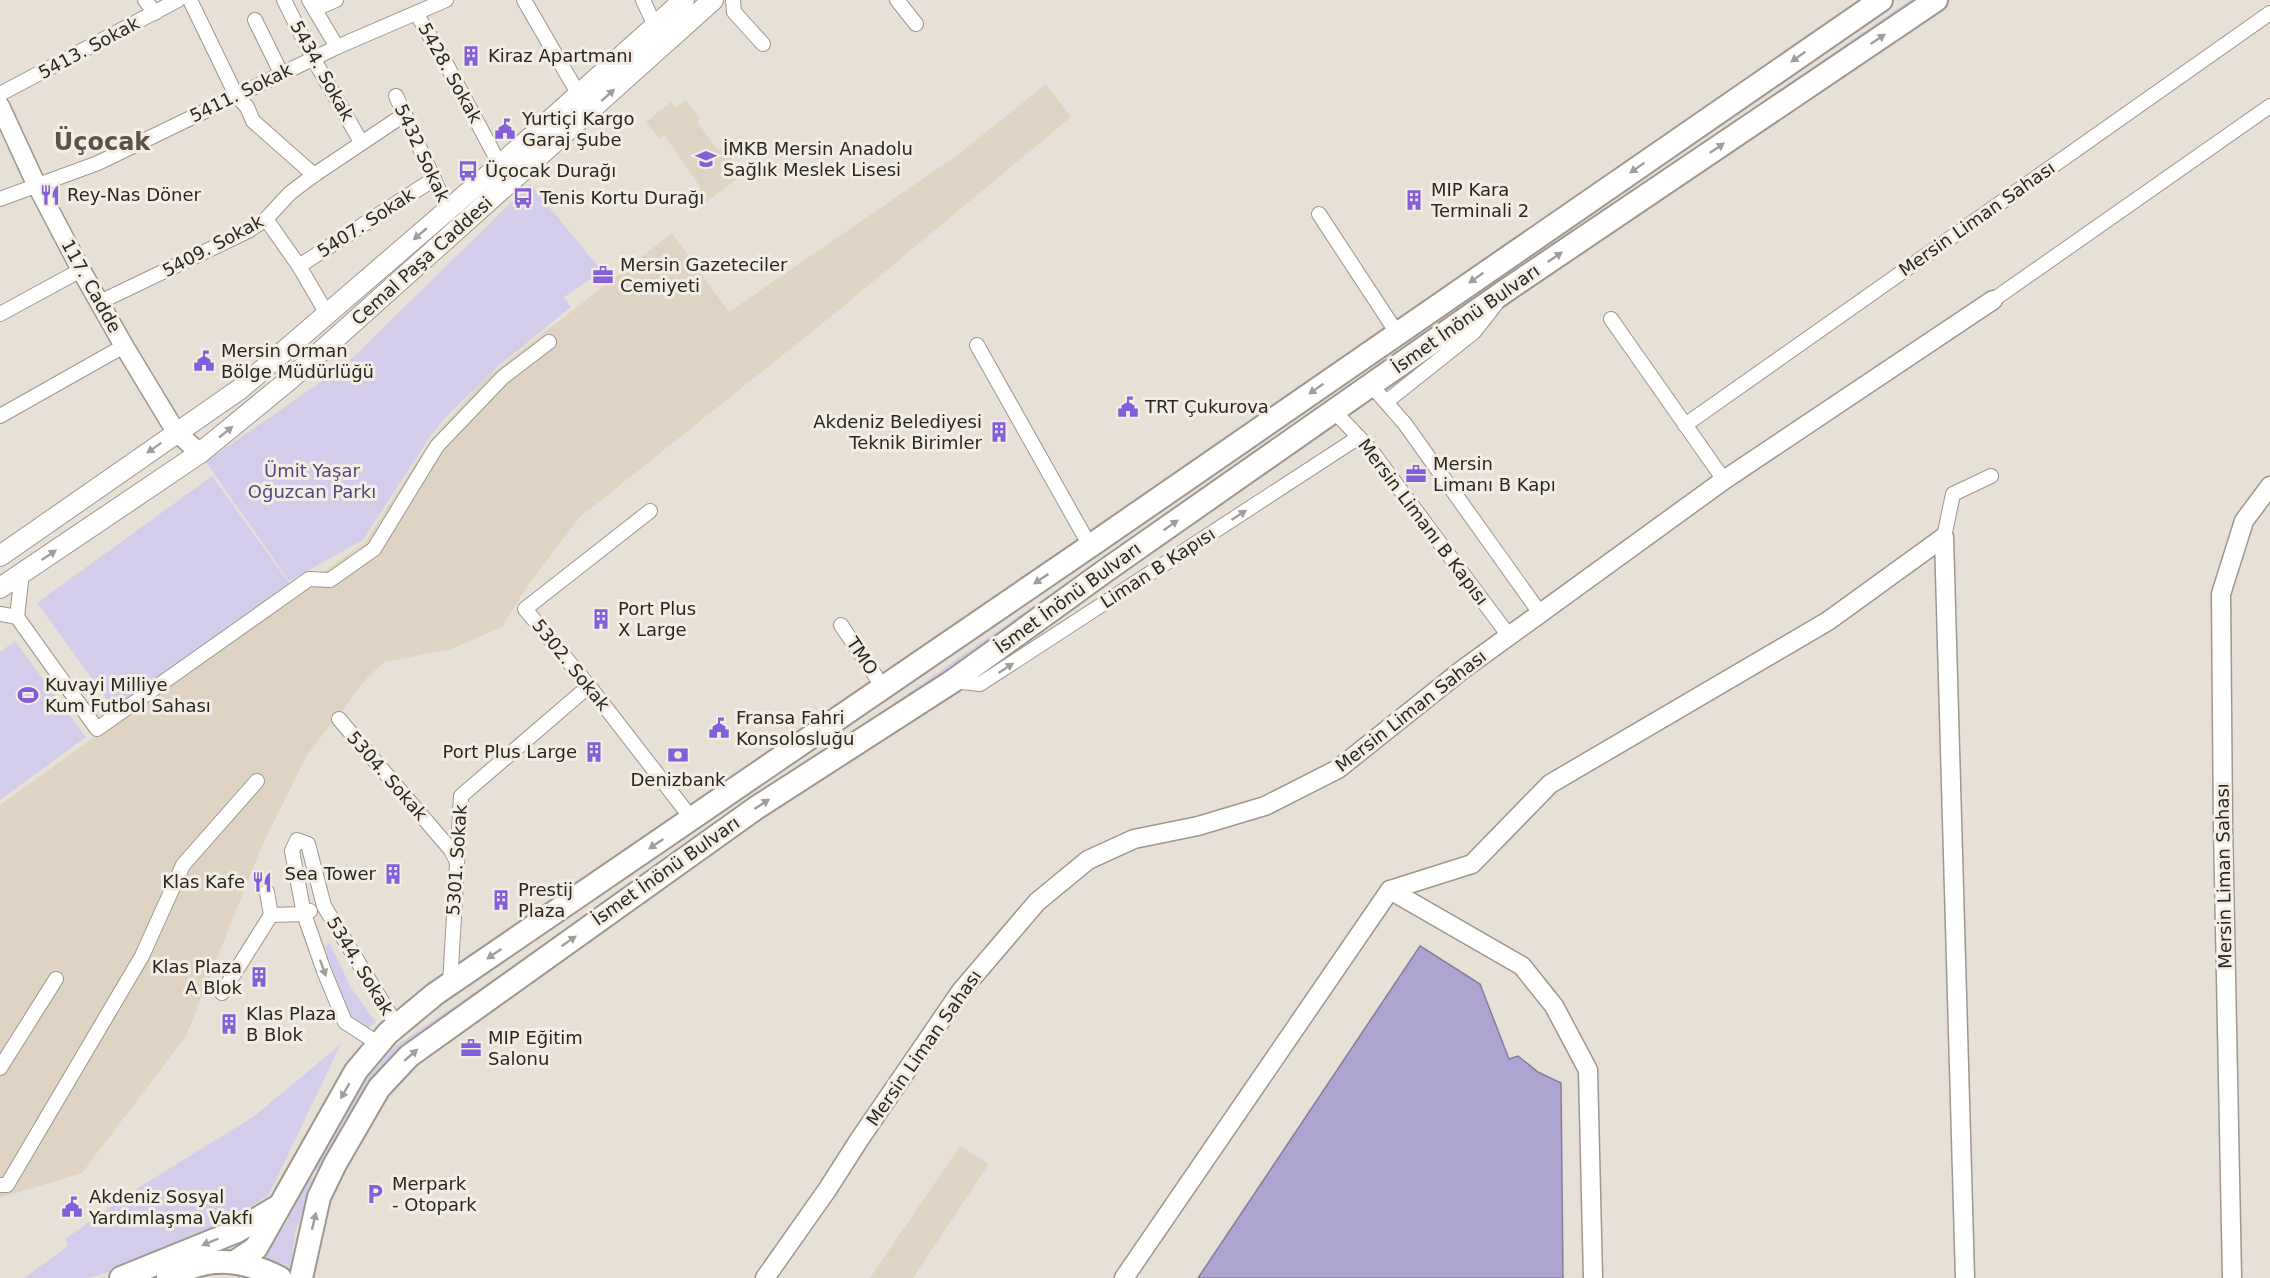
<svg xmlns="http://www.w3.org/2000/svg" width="2270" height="1278" font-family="'DejaVu Sans',sans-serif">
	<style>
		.built { fill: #dfd4c4 }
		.green { fill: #d3cdeb }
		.water { fill: #ada4d1; stroke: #857e9d; stroke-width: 1.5 }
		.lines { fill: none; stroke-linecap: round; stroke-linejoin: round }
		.minor-casing { stroke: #9e978e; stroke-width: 16 }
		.tertiary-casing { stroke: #9e978e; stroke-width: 21 }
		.secondary-casing { stroke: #9e978e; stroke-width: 22 }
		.primary-casing { stroke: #9e978e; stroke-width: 26 }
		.minor { stroke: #fff; stroke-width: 14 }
		.tertiary { stroke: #fff; stroke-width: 18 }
		.secondary { stroke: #fff; stroke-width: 20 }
		.primary { stroke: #fff; stroke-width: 22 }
		.oneway { fill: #9f9e9c }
		.labels { text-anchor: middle; stroke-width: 6; stroke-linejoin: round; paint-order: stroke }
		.street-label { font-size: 18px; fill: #292723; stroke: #f4ede3 }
		.poi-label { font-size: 18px; fill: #292723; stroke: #f4ede3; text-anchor: start }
		.park-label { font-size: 18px; fill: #554681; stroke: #f4ede3 }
		.district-label { font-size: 24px; font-weight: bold; fill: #59534b; stroke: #f4ede3 }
	</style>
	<rect width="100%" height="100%" fill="#e7e0d6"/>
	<g class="built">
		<path d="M1046,84l25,33 -243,202 -248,198 -52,68 -26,42 -51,22 -67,13 -16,15 -61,78 -46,93 -75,188 -104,137 -82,25v-393l365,-263 66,-103 55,-61 186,-145 57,79 227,-156z"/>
		<path d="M686,100l14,19 -3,3 21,28 3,-3 17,20 -8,6 6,7 -30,22 -9,-11 4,-3 -37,-53 -5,4 -13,-17 25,-20 4,6z"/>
		<path d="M960,1146l29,18 -76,114h-43z"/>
	</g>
	<g class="green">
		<path d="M1910,0h10l-1507,1039 -22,20 -71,114 -7,-4 55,-92 25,-29 393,-268 178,-126z"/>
		<path d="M530,184l72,87 -38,26 7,10 -75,61 -50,49 -17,21 -66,102 -74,41 -83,-119 139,-97z"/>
		<path d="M212,476l77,107 -175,126 -77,-106z"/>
		<path d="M15,641l71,96 -86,63v-148z"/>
		<path d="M330,943l21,45 25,34 -11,9 -17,-15 -23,-69z"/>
		<path d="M341,1044l-72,150 -41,30 -100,42 -39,12h-65l44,-32 -3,-7 68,-48 120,-74z"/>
		<path d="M309,1176l7,5 -20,48 -7,47 -30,-16 26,-35z"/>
	</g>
	<path class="water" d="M1420,946l60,38 29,75 9,-3 20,16 23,11 2,195h-365z"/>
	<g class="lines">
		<g class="minor-casing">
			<g id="minor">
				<path d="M145,0l10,13"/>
				<path d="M190,0l46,95 11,12 6,14 61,54"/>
				<path d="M284,0l29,58 48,84"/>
				<path d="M309,0l28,47"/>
				<path d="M524,0l55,95"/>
				<path d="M643,0l12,26"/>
				<path d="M733,0l1,12 29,32"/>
				<path d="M897,0l19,24"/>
				<path d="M315,9l21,-9"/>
				<path d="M416,13l27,45 57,107"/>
				<path d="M255,20l26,53"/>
				<path d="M0,94l178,-94"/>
				<path d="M396,96l52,114"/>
				<path d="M0,199l98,-36 239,-116 109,-47"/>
				<path d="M1319,214l78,119"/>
				<path d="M266,219l33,47 28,48"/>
				<path d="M299,266l135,-87"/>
				<path d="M1993,300l277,-194"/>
				<path d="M100,302l148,-71 18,-12 24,-26 24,-18 91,-61"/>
				<path d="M0,314l81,-44"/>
				<path d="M1611,319l113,161"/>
				<path d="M977,345l113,201"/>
				<path d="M1371,385l34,39 135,189"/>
				<path d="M1386,402l88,-70 22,-28"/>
				<path d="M1333,410l37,39 139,187"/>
				<path d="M0,416l124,-70"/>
				<path d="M1685,425l585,-412"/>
				<path d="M650,511l-125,98 64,77 103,133"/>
				<path d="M1944,537l9,-43 38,-18"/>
				<path d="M0,614l17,3 80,112 212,-150 21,1 44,-31 63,-103 66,-69 46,-35"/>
				<path d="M17,617l5,-44"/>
				<path d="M841,625l42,62"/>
				<path d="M953,681l27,3 379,-247"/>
				<path d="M339,719l112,131 6,12"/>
				<path d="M267,892l4,23"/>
				<path d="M450,984l11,-188 128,-110"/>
				<path d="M222,993l49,-78 33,-1 6,-3"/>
				<path d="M379,1044l-34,-22 -21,-51 -20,-57 -12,-63 5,-11 11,4 16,62 73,120"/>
				<path d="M0,1068l56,-89"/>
				<path d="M0,1185h7l135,-229 41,-91 74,-84"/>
			</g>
		</g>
		<g class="tertiary-casing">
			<g id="tertiary">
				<path d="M0,106l36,78 45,86 43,76 52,86 24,21"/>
				<path d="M1390,890l82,-26 78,-80 278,-163 116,-84 21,741"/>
				<path d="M765,1278l62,-88 32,-50 102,-149 76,-89 51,-42 46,-21 64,-13 67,-20 73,-37 124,-99 262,-190 269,-180"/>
				<path d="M1124,1278l266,-388 132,76 32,40 34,64 5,208"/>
				<path d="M2232,1278l-9,-452 -2,-232 23,-73 26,-35"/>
			</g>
		</g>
		<g class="secondary-casing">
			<g id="secondary">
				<path d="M0,556l240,-167 260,-224 184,-165"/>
				<path d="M0,588l200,-135 89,-73 424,-380"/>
			</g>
		</g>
		<g class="primary-casing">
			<g id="primary">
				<path d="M235,1262l21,-14 100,-177 32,-38 47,-39 655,-448 791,-546"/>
				<path d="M121,1278l116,-47 42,-25"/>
				<path d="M168,1278c39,-23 73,-20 112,0"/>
				<path d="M301,1278l18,-81 16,-33 44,-76 30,-32 347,-248 197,-127 152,-110 403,-282 428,-289"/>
			</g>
		</g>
		<use href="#minor" class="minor"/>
		<use href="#tertiary" class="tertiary"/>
		<use href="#secondary" class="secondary"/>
		<use href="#primary" class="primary"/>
	</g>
	<defs><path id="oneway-solid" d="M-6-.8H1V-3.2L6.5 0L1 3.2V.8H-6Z" transform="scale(1.5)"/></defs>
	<g class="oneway">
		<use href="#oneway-solid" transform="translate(1878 39) rotate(-34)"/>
		<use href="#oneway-solid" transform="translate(1798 57) rotate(145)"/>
		<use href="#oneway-solid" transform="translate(608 95) rotate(-42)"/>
		<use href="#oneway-solid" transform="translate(1717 148) rotate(-34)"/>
		<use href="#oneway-solid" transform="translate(1637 168) rotate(145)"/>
		<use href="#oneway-solid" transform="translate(420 234) rotate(139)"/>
		<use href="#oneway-solid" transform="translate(1555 257) rotate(-34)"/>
		<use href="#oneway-solid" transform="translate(1476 278) rotate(145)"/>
		<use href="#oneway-solid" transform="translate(1316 389) rotate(145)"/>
		<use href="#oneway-solid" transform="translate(226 432) rotate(-39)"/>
		<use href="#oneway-solid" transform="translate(154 448) rotate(145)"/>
		<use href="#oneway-solid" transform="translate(1239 515) rotate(-33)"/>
		<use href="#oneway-solid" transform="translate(1171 525) rotate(-35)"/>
		<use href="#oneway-solid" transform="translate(49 555) rotate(-34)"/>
		<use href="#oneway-solid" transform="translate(1041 579) rotate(146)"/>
		<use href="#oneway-solid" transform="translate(1006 668) rotate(-33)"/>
		<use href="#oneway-solid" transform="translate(762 804) rotate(-33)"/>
		<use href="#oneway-solid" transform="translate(656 844) rotate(146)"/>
		<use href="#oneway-solid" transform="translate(569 941) rotate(-35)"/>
		<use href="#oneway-solid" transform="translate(494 954) rotate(146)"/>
		<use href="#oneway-solid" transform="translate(323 968) rotate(70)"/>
		<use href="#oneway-solid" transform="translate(411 1055) rotate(-41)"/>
		<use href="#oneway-solid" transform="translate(345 1091) rotate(120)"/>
		<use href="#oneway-solid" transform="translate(314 1221) rotate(-77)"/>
		<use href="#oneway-solid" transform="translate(210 1242) rotate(158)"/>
	</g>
	<defs>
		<g id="building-bare" transform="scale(1.62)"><path d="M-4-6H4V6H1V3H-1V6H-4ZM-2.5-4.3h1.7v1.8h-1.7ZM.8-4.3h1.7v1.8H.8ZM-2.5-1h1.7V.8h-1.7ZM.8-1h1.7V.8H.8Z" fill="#835fd9" stroke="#f4ede3" stroke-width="2.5" paint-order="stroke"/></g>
		<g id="civic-bare" transform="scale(1.62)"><path d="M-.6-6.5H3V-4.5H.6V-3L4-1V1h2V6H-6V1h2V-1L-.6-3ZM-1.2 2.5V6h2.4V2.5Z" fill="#835fd9" stroke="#f4ede3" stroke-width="2.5" paint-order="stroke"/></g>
		<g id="school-bare" transform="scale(1.62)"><path d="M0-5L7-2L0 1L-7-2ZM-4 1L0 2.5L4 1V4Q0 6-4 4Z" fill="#835fd9" stroke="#f4ede3" stroke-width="2.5" paint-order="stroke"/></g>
		<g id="bus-bare" transform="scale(1.62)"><path d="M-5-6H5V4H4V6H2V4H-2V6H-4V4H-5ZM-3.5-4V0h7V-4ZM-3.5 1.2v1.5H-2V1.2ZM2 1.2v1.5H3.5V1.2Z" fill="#835fd9" stroke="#f4ede3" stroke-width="2.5" paint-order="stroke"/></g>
		<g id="restaurant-bare" transform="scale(1.62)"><path d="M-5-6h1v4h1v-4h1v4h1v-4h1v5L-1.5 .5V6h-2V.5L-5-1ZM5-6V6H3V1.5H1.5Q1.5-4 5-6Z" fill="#835fd9" stroke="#f4ede3" stroke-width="2.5" paint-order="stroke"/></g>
		<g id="office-bare" transform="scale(1.62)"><path d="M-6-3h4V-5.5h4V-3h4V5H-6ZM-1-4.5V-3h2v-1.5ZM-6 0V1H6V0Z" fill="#835fd9" stroke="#f4ede3" stroke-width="2.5" paint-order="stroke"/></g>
		<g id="stadium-bare" transform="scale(1.62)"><path d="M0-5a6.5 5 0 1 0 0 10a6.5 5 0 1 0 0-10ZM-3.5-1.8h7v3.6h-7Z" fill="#835fd9" stroke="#f4ede3" stroke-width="2.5" paint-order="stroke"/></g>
		<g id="bank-bare" transform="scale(1.62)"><path d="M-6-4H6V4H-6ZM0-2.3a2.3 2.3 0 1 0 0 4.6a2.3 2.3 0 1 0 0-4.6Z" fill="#835fd9" stroke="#f4ede3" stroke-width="2.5" paint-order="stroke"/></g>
		<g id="parking-bare" transform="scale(1.62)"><path d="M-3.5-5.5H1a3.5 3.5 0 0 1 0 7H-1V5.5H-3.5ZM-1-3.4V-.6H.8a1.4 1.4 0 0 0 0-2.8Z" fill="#835fd9" stroke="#f4ede3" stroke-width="2.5" paint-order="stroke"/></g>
	</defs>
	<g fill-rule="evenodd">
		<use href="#building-bare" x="471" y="56"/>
		<use href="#civic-bare" x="505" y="129"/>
		<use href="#school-bare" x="706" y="159"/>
		<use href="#bus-bare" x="468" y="171"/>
		<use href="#restaurant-bare" x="50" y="195"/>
		<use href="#bus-bare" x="523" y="198"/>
		<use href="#building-bare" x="1414" y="200"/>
		<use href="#office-bare" x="603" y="275"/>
		<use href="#civic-bare" x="204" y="361"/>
		<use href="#civic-bare" x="1128" y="407"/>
		<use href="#building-bare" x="999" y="432"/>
		<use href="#office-bare" x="1416" y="474"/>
		<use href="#building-bare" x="601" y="619"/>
		<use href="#stadium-bare" x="28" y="695"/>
		<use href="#civic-bare" x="719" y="728"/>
		<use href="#building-bare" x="594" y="752"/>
		<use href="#bank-bare" x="678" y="755"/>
		<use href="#building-bare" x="393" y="874"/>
		<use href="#restaurant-bare" x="262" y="882"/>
		<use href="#building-bare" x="501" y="900"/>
		<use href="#building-bare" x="259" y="977"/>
		<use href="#building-bare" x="229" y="1024"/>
		<use href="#office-bare" x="471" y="1048"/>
		<use href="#parking-bare" x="375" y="1194"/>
		<use href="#civic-bare" x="72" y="1207"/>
	</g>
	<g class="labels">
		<g class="street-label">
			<text transform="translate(89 48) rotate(-28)" y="6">5413. Sokak</text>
			<text transform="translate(322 71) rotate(61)" y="6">5434. Sokak</text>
			<text transform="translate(450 73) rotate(61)" y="6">5428. Sokak</text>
			<text transform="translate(241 93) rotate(-26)" y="6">5411. Sokak</text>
			<text transform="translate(422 153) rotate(65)" y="6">5432 Sokak</text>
			<text transform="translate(1977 219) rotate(-35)" y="6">Mersin Liman Sahası</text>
			<text transform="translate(366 223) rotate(-33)" y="6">5407. Sokak</text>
			<text transform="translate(213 246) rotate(-28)" y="6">5409. Sokak</text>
			<text transform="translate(422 261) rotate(-42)" y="6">Cemal Paşa Caddesi</text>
			<text transform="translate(91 286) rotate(61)" y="6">117. Cadde</text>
			<text transform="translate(1466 319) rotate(-35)" y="6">İsmet İnönü Bulvarı</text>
			<text transform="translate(1423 522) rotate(53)" y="6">Mersin Limanı B Kapısı</text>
			<text transform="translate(1158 568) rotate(-33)" y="6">Liman B Kapısı</text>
			<text transform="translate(1068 598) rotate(-36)" y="6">İsmet İnönü Bulvarı</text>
			<text transform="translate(862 656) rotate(56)" y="6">TMO</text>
			<text transform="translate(571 665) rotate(51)" y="6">5302. Sokak</text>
			<text transform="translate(1411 711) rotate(-38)" y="6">Mersin Liman Sahası</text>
			<text transform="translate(387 776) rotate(49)" y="6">5304. Sokak</text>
			<text transform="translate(457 860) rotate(-86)" y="6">5301. Sokak</text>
			<text transform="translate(666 871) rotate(-35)" y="6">İsmet İnönü Bulvarı</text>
			<text transform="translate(2224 876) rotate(-91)" y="6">Mersin Liman Sahası</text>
			<text transform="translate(360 966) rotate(59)" y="6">5344. Sokak</text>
			<text transform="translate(924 1048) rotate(-55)" y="6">Mersin Liman Sahası</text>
		</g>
		<g class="poi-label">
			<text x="488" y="62">Kiraz Apartmanı</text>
			<text x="522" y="125">Yurtiçi Kargo<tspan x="522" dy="21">Garaj Şube</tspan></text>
			<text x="723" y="155">İMKB Mersin Anadolu<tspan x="723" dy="21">Sağlık Meslek Lisesi</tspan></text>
			<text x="485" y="177">Üçocak Durağı</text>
			<text x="1431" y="196">MIP Kara<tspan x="1431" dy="21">Terminali 2</tspan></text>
			<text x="67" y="201">Rey-Nas Döner</text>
			<text x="540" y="204">Tenis Kortu Durağı</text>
			<text x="620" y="271">Mersin Gazeteciler<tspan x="620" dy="21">Cemiyeti</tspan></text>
			<text x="221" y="357">Mersin Orman<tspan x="221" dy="21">Bölge Müdürlüğü</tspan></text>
			<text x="1145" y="413">TRT Çukurova</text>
			<text x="982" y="428" text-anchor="end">Akdeniz Belediyesi<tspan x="982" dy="21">Teknik Birimler</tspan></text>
			<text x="1433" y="470">Mersin<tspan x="1433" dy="21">Limanı B Kapı</tspan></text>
			<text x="618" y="615">Port Plus<tspan x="618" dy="21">X Large</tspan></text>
			<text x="45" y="691">Kuvayi Milliye<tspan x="45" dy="21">Kum Futbol Sahası</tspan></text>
			<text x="736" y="724">Fransa Fahri<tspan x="736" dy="21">Konsolosluğu</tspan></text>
			<text x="577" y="758" text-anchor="end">Port Plus Large</text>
			<text x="678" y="786" text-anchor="middle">Denizbank</text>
			<text x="376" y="880" text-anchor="end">Sea Tower</text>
			<text x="245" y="888" text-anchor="end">Klas Kafe</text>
			<text x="518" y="896">Prestij<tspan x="518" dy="21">Plaza</tspan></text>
			<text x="242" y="973" text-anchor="end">Klas Plaza<tspan x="242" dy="21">A Blok</tspan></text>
			<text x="246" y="1020">Klas Plaza<tspan x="246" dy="21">B Blok</tspan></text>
			<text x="488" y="1044">MIP Eğitim<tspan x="488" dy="21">Salonu</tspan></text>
			<text x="392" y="1190">Merpark<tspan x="392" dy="21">- Otopark</tspan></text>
			<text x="89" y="1203">Akdeniz Sosyal<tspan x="89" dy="21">Yardımlaşma Vakfı</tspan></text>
		</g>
		<g class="park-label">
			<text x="312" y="477">Ümit Yaşar<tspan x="312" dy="21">Oğuzcan Parkı</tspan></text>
		</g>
		<g class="district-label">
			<text x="102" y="150">Üçocak</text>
		</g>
	</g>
</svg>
